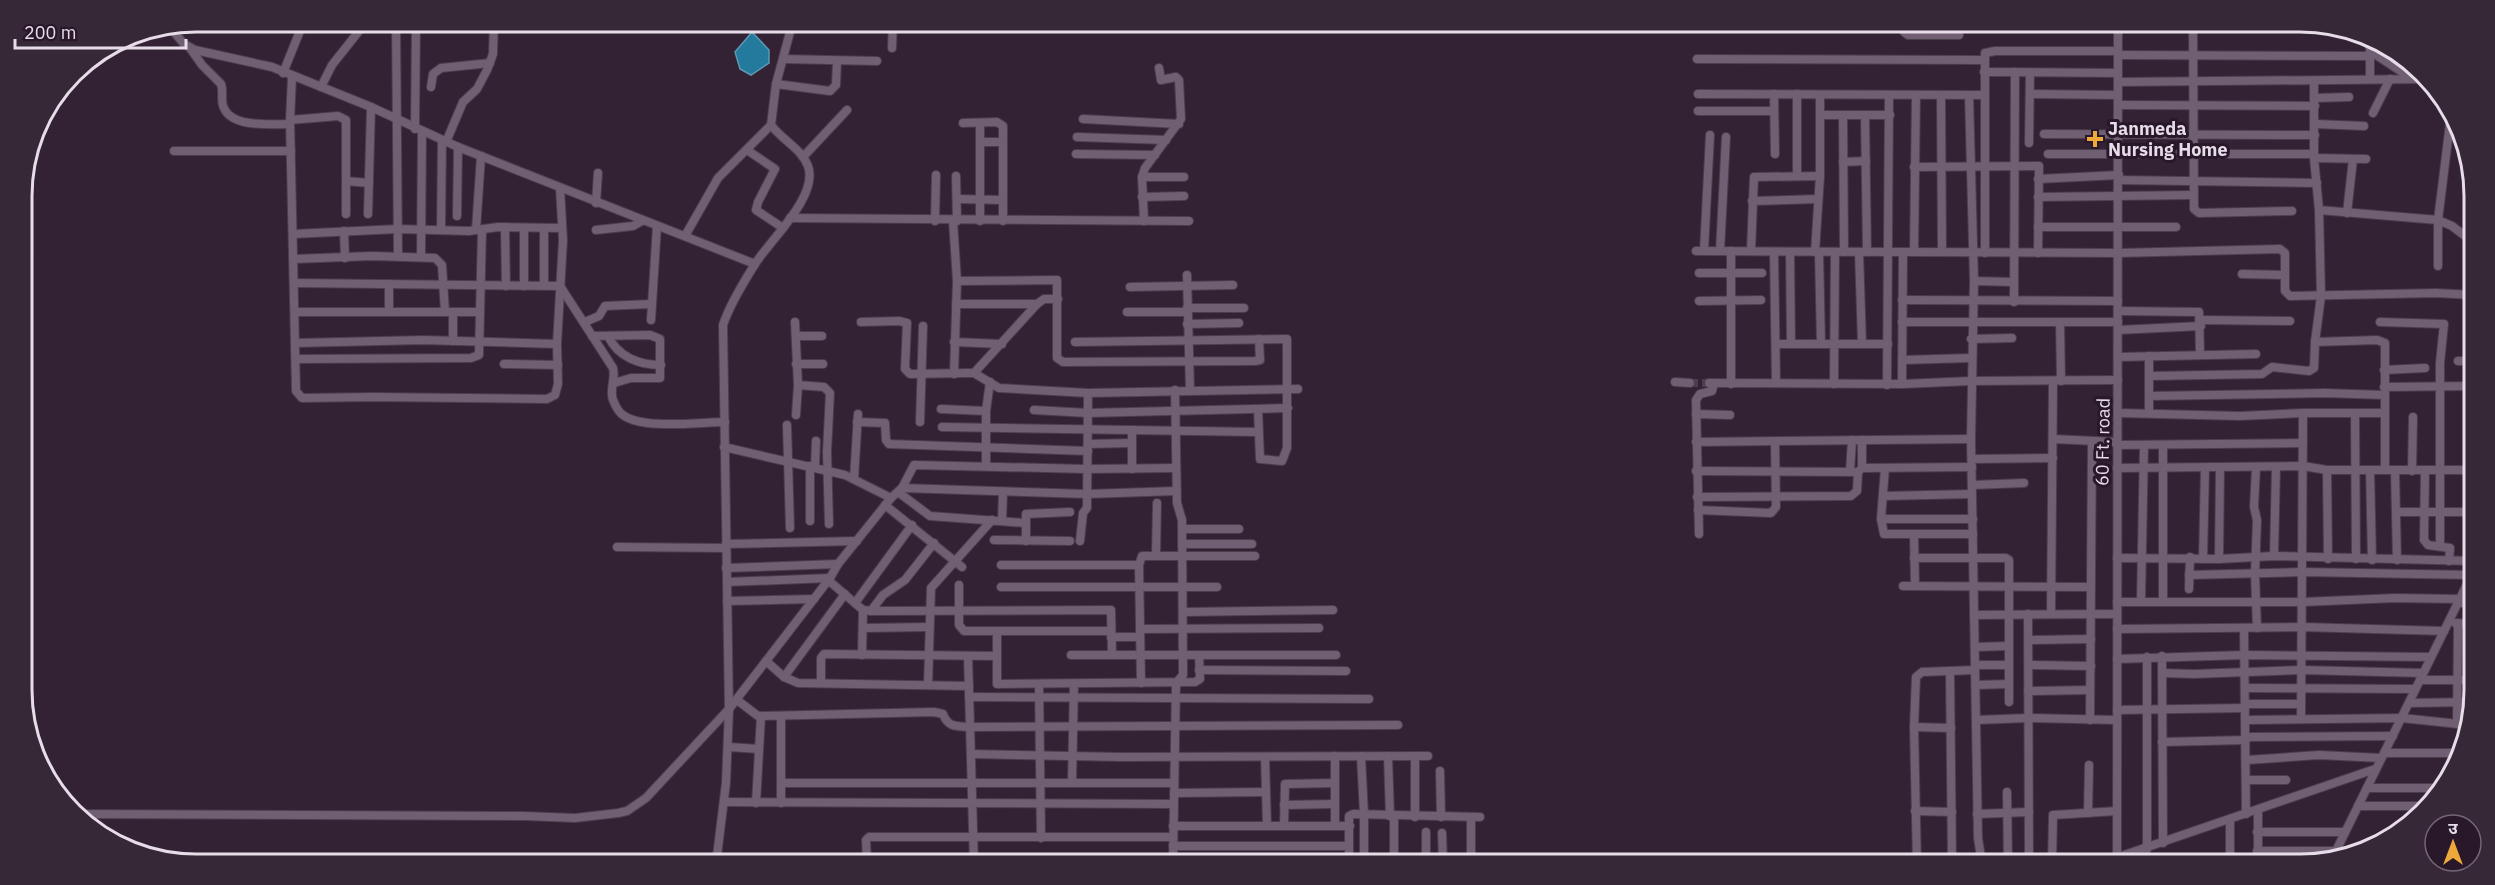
<svg xmlns="http://www.w3.org/2000/svg" width="2495" height="885" font-family="'IBM Plex Sans','Noto Sans Devanagari',sans-serif">
	<style>
		.water { fill: #237a9d; stroke: #5e98b4; stroke-width: 1.5 }
		.lines { fill: none; stroke-linecap: round; stroke-linejoin: round }
		.minor-tunnel { stroke: #4d3e4e; stroke-width: 8; stroke-dasharray: 8 4; stroke-linecap: butt }
		.minor-casing { stroke: #4a3d4c; stroke-width: 10 }
		.minor { stroke: #705e72; stroke-width: 8 }
		.poi-dot { fill: #eea83c; stroke: #281829; stroke-width: 2 }
		.labels { text-anchor: middle; stroke-width: 6; stroke-linejoin: round; paint-order: stroke }
		.poi-label { font-size: 18px; font-weight: bold; fill: #e7dde8; stroke: #281829; text-anchor: start }
		.street-label { font-size: 18px; fill: #e7dde8; stroke: #281829 }
		.rim { fill: none; stroke: #e7dde8; stroke-width: 3 }
	</style>
	<rect width="100%" height="100%" fill="#322233"/>
	<path class="water" d="M752,32l17,18v13l-18,12 -11,-6 -5,-17z"/>
	<g class="lines">
		<path class="minor-tunnel" d="M1690,383h19"/>
		<g class="minor-casing">
			<g id="minor">
				<path d="M396,21l2,235"/>
				<path d="M1904,21v11l4,3h51"/>
				<path d="M1961,21l71,2 25,3h275"/>
				<path d="M2193,21l1,188 5,4 93,-2"/>
				<path d="M169,26l15,18 11,6 77,17 99,40 87,40 297,117"/>
				<path d="M190,48l12,17 19,19c3,8 -1,17 3,24 8,20 48,16 66,16"/>
				<path d="M892,48l1,-27"/>
				<path d="M2370,51l41,27"/>
				<path d="M2118,55l252,1"/>
				<path d="M783,59l94,2"/>
				<path d="M1697,59l287,1"/>
				<path d="M1984,72l134,1"/>
				<path d="M283,73l21,-52"/>
				<path d="M292,77l-2,43 6,271 6,7 71,-1 174,2 8,-4 3,-11 -1,-40 6,-104 -3,-52"/>
				<path d="M2370,79v-39"/>
				<path d="M2314,81v77l5,52 119,10 14,6 21,16"/>
				<path d="M2118,82l311,-3"/>
				<path d="M776,84l54,7 6,-6 1,-24"/>
				<path d="M321,87l11,-22 35,-44"/>
				<path d="M431,87l2,-13 8,-6 49,-5"/>
				<path d="M1698,94l286,1"/>
				<path d="M1774,94l1,60"/>
				<path d="M2030,94l88,1"/>
				<path d="M1969,95l5,186 -3,158 7,399 4,26"/>
				<path d="M1941,96l1,156"/>
				<path d="M2315,98l34,-1"/>
				<path d="M2118,105l197,1"/>
				<path d="M1698,111h76"/>
				<path d="M2373,113l17,-34"/>
				<path d="M1820,115h70"/>
				<path d="M1843,115l1,137"/>
				<path d="M1865,115l2,137"/>
				<path d="M1083,119l96,5"/>
				<path d="M290,120l48,-4 8,4v94"/>
				<path d="M963,123l34,-1 6,4v95"/>
				<path d="M980,123v98"/>
				<path d="M2315,124l49,2"/>
				<path d="M415,129l1,-108"/>
				<path d="M2044,134l271,1"/>
				<path d="M1077,137l89,3"/>
				<path d="M446,142l17,-40 14,-13 10,-19 6,-16 1,-33"/>
				<path d="M980,142h23"/>
				<path d="M2029,143l1,-70"/>
				<path d="M747,150l28,19 -17,33 -2,8 27,18"/>
				<path d="M174,151h117"/>
				<path d="M1076,154l79,1"/>
				<path d="M2048,154h266"/>
				<path d="M803,157l44,-47"/>
				<path d="M2314,158l52,1"/>
				<path d="M1843,162l23,-1"/>
				<path d="M1914,167l125,-1 -1,87"/>
				<path d="M956,176l1,45"/>
				<path d="M1797,176v-82"/>
				<path d="M1142,177h42"/>
				<path d="M2038,179l81,-4"/>
				<path d="M2118,180l199,3"/>
				<path d="M346,181l23,2"/>
				<path d="M1142,197l42,-1"/>
				<path d="M2038,197l155,-2"/>
				<path d="M957,199l46,1"/>
				<path d="M1752,201l66,-2"/>
				<path d="M596,203l2,-30"/>
				<path d="M2347,213l6,-54"/>
				<path d="M368,214l3,-107"/>
				<path d="M457,216l1,-69"/>
				<path d="M790,218l399,3"/>
				<path d="M935,221l1,-46"/>
				<path d="M953,221l4,60 -3,93"/>
				<path d="M1144,221l-2,-44 3,-9 36,-49 -2,-39 -3,-3 -15,3 -2,-12"/>
				<path d="M505,227l1,59"/>
				<path d="M2038,227h138"/>
				<path d="M524,228v58"/>
				<path d="M441,229l1,-89"/>
				<path d="M476,230l5,-74"/>
				<path d="M596,230l37,-4 9,-5"/>
				<path d="M344,231l1,27"/>
				<path d="M293,234l105,-5 71,2 29,-4 64,1"/>
				<path d="M685,236l33,-58 53,-53"/>
				<path d="M1696,251l422,2 162,-4 5,4v38l5,5 146,-3 37,2"/>
				<path d="M1704,251l6,-116"/>
				<path d="M1720,251l6,-114"/>
				<path d="M1751,251l3,-74 66,-1"/>
				<path d="M1774,252l2,130"/>
				<path d="M1790,252l1,92"/>
				<path d="M1815,252l5,-76v-81"/>
				<path d="M1819,252l2,92"/>
				<path d="M1859,252l3,91"/>
				<path d="M1914,252l2,-157"/>
				<path d="M1985,253v-200l10,-2h123"/>
				<path d="M421,256l1,-125"/>
				<path d="M294,259l78,-3 63,2 7,7 3,47"/>
				<path d="M2438,266v-46l12,-97"/>
				<path d="M1699,273h63"/>
				<path d="M2242,274l43,1"/>
				<path d="M1187,275l3,115"/>
				<path d="M957,281l100,-1v78l6,4 192,-1 5,-1 -1,-21"/>
				<path d="M1974,281l40,1"/>
				<path d="M295,283l265,3 53,82c3,11 -4,22 0,32 2,5 5,12 10,15 20,15 76,7 102,7"/>
				<path d="M389,284v28"/>
				<path d="M544,285v-57"/>
				<path d="M1130,287l103,-2"/>
				<path d="M1902,300l216,1"/>
				<path d="M1699,301l62,-1"/>
				<path d="M2014,302l1,-230"/>
				<path d="M956,304h81"/>
				<path d="M1187,308h57"/>
				<path d="M2118,311l81,1 1,42"/>
				<path d="M296,312h184"/>
				<path d="M453,312v29"/>
				<path d="M1127,312h60"/>
				<path d="M651,320l6,-94"/>
				<path d="M2201,320l89,1"/>
				<path d="M585,322l14,-6 6,-10 46,-2"/>
				<path d="M795,322l3,63 26,2 6,6 -3,59 2,72"/>
				<path d="M861,322l38,-1 8,2 -2,46 5,5 57,-1h7l25,15 89,5 210,-4"/>
				<path d="M1902,322h216"/>
				<path d="M2060,322l1,59"/>
				<path d="M2380,322l64,2 -4,39v182"/>
				<path d="M1187,324l52,-1"/>
				<path d="M2118,330l83,-4"/>
				<path d="M592,336l58,-1 10,4v39h-29l-17,5"/>
				<path d="M608,336c10,21 31,29 53,29"/>
				<path d="M796,336h26"/>
				<path d="M1971,339l41,-1"/>
				<path d="M954,342l48,2"/>
				<path d="M1075,342l212,-3v109l-5,13 -22,-2 -2,-50"/>
				<path d="M2315,342l62,-2 8,3v127"/>
				<path d="M296,343l127,-3 134,4"/>
				<path d="M1776,344h112"/>
				<path d="M2149,356v57"/>
				<path d="M2118,357l138,-3"/>
				<path d="M297,359l174,-1 8,-3 3,-125"/>
				<path d="M1902,360l68,-2"/>
				<path d="M2458,361h15"/>
				<path d="M504,364l54,1"/>
				<path d="M796,364h27"/>
				<path d="M2384,370l41,-2"/>
				<path d="M974,373l63,-69 7,-5h14"/>
				<path d="M2150,376l112,-2 10,-7 37,4 5,-3 1,-26 6,-46 -2,-86"/>
				<path d="M1675,382l15,1"/>
				<path d="M1709,383l193,1 69,-3 147,-1"/>
				<path d="M1731,384v-133"/>
				<path d="M1834,384l1,-132"/>
				<path d="M1902,384l1,-132"/>
				<path d="M1887,385l2,-289"/>
				<path d="M2384,387l89,-1"/>
				<path d="M2149,396l176,-3 59,2"/>
				<path d="M941,409l45,2"/>
				<path d="M1034,410l54,3 200,-5"/>
				<path d="M2118,413l122,3 63,-3h82"/>
				<path d="M2355,413l1,146"/>
				<path d="M1696,414l34,1"/>
				<path d="M796,415l2,-30"/>
				<path d="M857,422l28,1 1,17 3,4 199,7"/>
				<path d="M920,422l3,-96"/>
				<path d="M787,425l3,103"/>
				<path d="M942,427l315,5"/>
				<path d="M1132,430v39"/>
				<path d="M2053,439l64,3"/>
				<path d="M1862,440v28"/>
				<path d="M1696,442l275,-3"/>
				<path d="M1088,444l43,-1"/>
				<path d="M2117,445l186,-2"/>
				<path d="M2163,445v156"/>
				<path d="M724,447l121,28 46,23"/>
				<path d="M1972,459l81,-1"/>
				<path d="M810,466v55"/>
				<path d="M986,466v-55l4,-29"/>
				<path d="M815,468l1,-27"/>
				<path d="M1885,468l-4,51 3,15h89"/>
				<path d="M2117,468l186,-2 24,4h146"/>
				<path d="M2256,468l-2,39 3,13 -2,54 2,54"/>
				<path d="M2327,470l1,89"/>
				<path d="M2370,470l2,90"/>
				<path d="M2395,470l2,90"/>
				<path d="M1696,471l162,1"/>
				<path d="M2412,471l1,-54"/>
				<path d="M2425,471l-1,69 4,5 22,3 -1,13"/>
				<path d="M1850,472l2,-32"/>
				<path d="M854,479l4,-65"/>
				<path d="M1972,485l52,-2"/>
				<path d="M902,488l185,6 89,-3"/>
				<path d="M898,492l32,24 95,7"/>
				<path d="M1883,496l89,-2"/>
				<path d="M1697,497l154,-1 6,-5 1,-19 4,-4 110,-1"/>
				<path d="M885,505l77,62"/>
				<path d="M1698,510l73,3 5,-6 -1,-64"/>
				<path d="M2396,512h77"/>
				<path d="M1881,519h92"/>
				<path d="M1002,521l1,-29"/>
				<path d="M1182,529h57"/>
				<path d="M1699,534l-3,-134 4,-6 12,-3 2,-8"/>
				<path d="M1914,535l1,50"/>
				<path d="M994,540l76,1"/>
				<path d="M1026,541v-27l44,-2"/>
				<path d="M1080,541l3,-28 4,-5 1,-115"/>
				<path d="M726,544l131,-3"/>
				<path d="M1182,544h70"/>
				<path d="M617,547l109,1"/>
				<path d="M1156,555l1,-52"/>
				<path d="M2274,556l2,-89"/>
				<path d="M1914,558h92l3,2v142"/>
				<path d="M2117,558l102,1 55,-3 200,5"/>
				<path d="M2203,559l2,-91"/>
				<path d="M2219,559l1,-92"/>
				<path d="M1001,565h138"/>
				<path d="M726,568l112,-4"/>
				<path d="M2189,575l114,-3 170,3"/>
				<path d="M828,580l35,30 8,1 240,-1 1,45"/>
				<path d="M727,582l103,-4"/>
				<path d="M959,585v40l5,6h147"/>
				<path d="M1903,586l187,1"/>
				<path d="M1001,587h216"/>
				<path d="M2189,589l1,-32"/>
				<path d="M727,601l87,-2"/>
				<path d="M2141,601l3,-156"/>
				<path d="M2117,602h186l92,-4 64,1"/>
				<path d="M855,603l57,-78"/>
				<path d="M2457,603h17"/>
				<path d="M871,611l12,-16 22,-15 29,-37"/>
				<path d="M1183,612l150,-2"/>
				<path d="M2028,614l1,250"/>
				<path d="M2051,614l2,-233"/>
				<path d="M1974,615l143,-1"/>
				<path d="M2455,623l19,1"/>
				<path d="M863,628l66,-1"/>
				<path d="M2244,628l2,186"/>
				<path d="M1140,629l179,-1"/>
				<path d="M2117,629l185,-2 142,4"/>
				<path d="M997,631v53l198,-2 5,-3 -1,-24h137"/>
				<path d="M1111,637h29"/>
				<path d="M2029,640l62,-1"/>
				<path d="M1975,647l33,-1"/>
				<path d="M862,655l1,-45"/>
				<path d="M1071,655h128"/>
				<path d="M968,656l6,208"/>
				<path d="M2162,656l1,187"/>
				<path d="M2147,657v192"/>
				<path d="M2117,659l127,-4 187,2"/>
				<path d="M766,661l18,16 14,6 171,3"/>
				<path d="M1975,665h33"/>
				<path d="M2029,665l62,1"/>
				<path d="M1199,670l147,1"/>
				<path d="M1950,672l2,192"/>
				<path d="M2162,673l32,1 108,-4 121,3"/>
				<path d="M784,677l61,-83"/>
				<path d="M2420,680h54"/>
				<path d="M821,683v-25l3,-4 173,2"/>
				<path d="M1141,683l-2,-118 3,-9h113"/>
				<path d="M1039,684l2,154"/>
				<path d="M928,685l3,-97 61,-68"/>
				<path d="M1976,685l33,-1"/>
				<path d="M2245,688l170,1"/>
				<path d="M2028,691l62,-1"/>
				<path d="M969,697l400,2"/>
				<path d="M737,700l21,16 176,-4 9,2c5,14 14,12 27,13l428,-2"/>
				<path d="M2409,703l63,-1"/>
				<path d="M2245,704h56"/>
				<path d="M2117,710l128,-2"/>
				<path d="M781,716v87"/>
				<path d="M2301,719l2,-306"/>
				<path d="M1976,720l52,-2 89,2"/>
				<path d="M2090,720l2,-279"/>
				<path d="M2246,720l156,-2 66,7"/>
				<path d="M2457,724l1,-101"/>
				<path d="M1914,727l37,1"/>
				<path d="M2246,737l147,-1"/>
				<path d="M2162,742l84,-2"/>
				<path d="M729,747l30,2"/>
				<path d="M2384,753h77"/>
				<path d="M971,754l150,3 307,-1"/>
				<path d="M1335,756v70"/>
				<path d="M1361,756l3,58v50"/>
				<path d="M1388,756l2,60"/>
				<path d="M1265,757l2,69"/>
				<path d="M2247,760l72,-5 62,3"/>
				<path d="M1440,771l1,46"/>
				<path d="M2247,780h39"/>
				<path d="M781,783h393"/>
				<path d="M1072,783l2,-99"/>
				<path d="M2367,788h75"/>
				<path d="M2007,792l1,72"/>
				<path d="M1174,793l92,-1"/>
				<path d="M724,802l450,2"/>
				<path d="M756,803l5,-87"/>
				<path d="M1284,805l51,-1"/>
				<path d="M2358,806h70"/>
				<path d="M1915,811l37,1"/>
				<path d="M2258,811v53"/>
				<path d="M2088,813l1,-48"/>
				<path d="M79,814l445,2 51,2 43,-5 9,-2 19,-13 83,-89 101,-131 8,-14 53,-66 11,-10 12,-23 172,4 90,-1"/>
				<path d="M1977,814l52,-2"/>
				<path d="M1415,817v-61"/>
				<path d="M1471,817v47"/>
				<path d="M2230,820v44"/>
				<path d="M1173,826h177"/>
				<path d="M1284,826l1,-42 50,-1"/>
				<path d="M2257,832h88"/>
				<path d="M1442,833l1,29"/>
				<path d="M1173,846h176"/>
				<path d="M2257,851h79"/>
				<path d="M2334,855l140,-285"/>
				<path d="M716,858l258,3 131,-2v5"/>
				<path d="M1426,858l95,2"/>
				<path d="M1918,859l63,1"/>
				<path d="M2117,860l113,2"/>
				<path d="M1845,862v2"/>
				<path d="M867,863l-1,-23 3,-3h304"/>
				<path d="M716,864l10,-81 3,-74 -6,-384c7,-21 20,-42 32,-61 15,-24 64,-68 53,-98 -7,-18 -26,-26 -37,-41l5,-41 17,-63"/>
				<path d="M1173,864l3,-181 7,-8 -1,-155 -5,-17 -2,-113"/>
				<path d="M1349,864v-48l4,-2 127,3"/>
				<path d="M1394,864v-48"/>
				<path d="M1426,864v-32"/>
				<path d="M1705,864v-4"/>
				<path d="M1917,864l-3,-137 2,-50 6,-5 53,-2"/>
				<path d="M2052,864l1,-49 64,-4"/>
				<path d="M2098,864l277,-95"/>
				<path d="M2117,864l1,-843"/>
			</g>
		</g>
		<use href="#minor" class="minor"/>
	</g>
	<path class="poi-dot" d="M2092 130h6v6h6v6h-6v6h-6v-6h-6v-6h6z"/>
	<g class="labels">
		<g class="poi-label">
			<text x="2108" y="135">Janmeda<tspan x="2108" dy="21">Nursing Home</tspan></text>
		</g>
		<g class="street-label">
			<text transform="translate(2103 442) rotate(-89)" y="6">60 Ft. road</text>
		</g>
	</g>
	<path d="M0 0H2495V885H0ZM196 32H2300A164 164 0 0 1 2464 196V690A164 164 0 0 1 2300 854H196A164 164 0 0 1 32 690V196A164 164 0 0 1 196 32Z" fill="#372838" fill-rule="evenodd"/>
	<path class="rim" d="M196 32H2300A164 164 0 0 1 2464 196V690A164 164 0 0 1 2300 854H196A164 164 0 0 1 32 690V196A164 164 0 0 1 196 32Z"/>
	<g transform="translate(2453 843)"><circle r="28" fill="#281829" stroke="#746775" stroke-width="1.5"/>
	<path d="M0-4.5L10 22L0 15L-10 22Z" fill="#eea83c"/>
	<text y="-9" font-size="16" font-weight="bold" text-anchor="middle" fill="#e7dde8">उ</text>
	</g>
	<path d="M15 39v9h171v-9" fill="none" stroke="#e7dde8" stroke-width="3"/>
	<text x="24" y="39" font-size="18" fill="#e7dde8" stroke="#281829" stroke-width="4.5" paint-order="stroke">200 m</text>
</svg>
